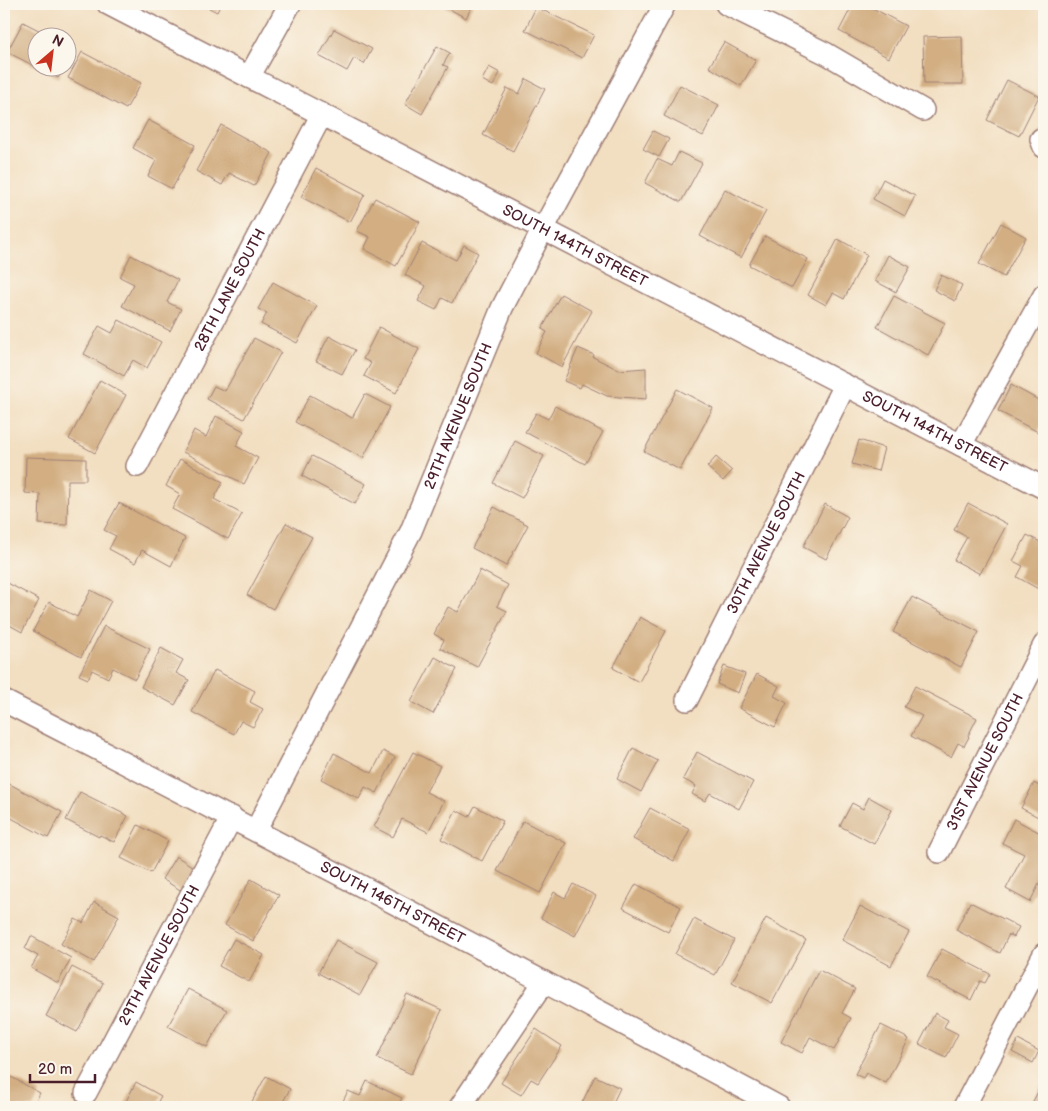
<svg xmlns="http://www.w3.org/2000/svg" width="1048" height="1111" font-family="'Balsamiq Sans',sans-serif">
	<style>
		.building { fill: #d2ae82 }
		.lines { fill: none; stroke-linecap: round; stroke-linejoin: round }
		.minor-casing { stroke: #9e7e76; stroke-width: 24 }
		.minor { stroke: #fff; stroke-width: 21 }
		.labels { text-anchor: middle; stroke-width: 4; stroke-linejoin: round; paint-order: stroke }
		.street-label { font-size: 15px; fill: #4a1f2b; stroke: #fbf7ec }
	</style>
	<rect width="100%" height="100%" fill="#fbf7ec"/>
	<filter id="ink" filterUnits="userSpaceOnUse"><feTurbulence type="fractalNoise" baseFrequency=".02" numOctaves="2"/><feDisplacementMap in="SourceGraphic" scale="10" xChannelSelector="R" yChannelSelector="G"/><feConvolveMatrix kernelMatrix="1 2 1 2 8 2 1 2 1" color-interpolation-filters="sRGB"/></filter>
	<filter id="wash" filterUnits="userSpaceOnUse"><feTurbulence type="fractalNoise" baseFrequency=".0096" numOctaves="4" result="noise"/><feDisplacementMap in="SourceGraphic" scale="20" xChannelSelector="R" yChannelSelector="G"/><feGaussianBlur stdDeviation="1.12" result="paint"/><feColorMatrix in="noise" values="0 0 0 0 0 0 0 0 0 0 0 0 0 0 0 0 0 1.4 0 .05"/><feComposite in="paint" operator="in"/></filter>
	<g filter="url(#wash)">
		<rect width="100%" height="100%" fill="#f2dec0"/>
		<g id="blocks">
			<g class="building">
				<path d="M201,4h20l-4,8z"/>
				<path d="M440,4h33l-7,14z"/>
				<path d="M853,4h12l41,22 -17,32 -50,-27z"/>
				<path d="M536,7l58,28 -12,23 -57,-28z"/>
				<path d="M23,22l31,16h-16v30h25l-5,10 -51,-26z"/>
				<path d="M334,29l38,20 -8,15 -10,-6 -7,13 -28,-15z"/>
				<path d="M962,36l1,48h-39l-1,-47z"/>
				<path d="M724,42l32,18 -15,26 -32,-19z"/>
				<path d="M68,44l6,4 -6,12z"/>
				<path d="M437,46l13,7 -7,12 5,2 -26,47 -17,-10z"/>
				<path d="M82,52l59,31 -15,26 -58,-31z"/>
				<path d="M489,67l11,6 -7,13 -11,-6z"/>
				<path d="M526,79l19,10 -32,62 -30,-16 24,-47 12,6z"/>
				<path d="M1007,80l32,16 -20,40 -32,-16z"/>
				<path d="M680,85l39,20 -16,31 -39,-20z"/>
				<path d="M148,120l47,25 -23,44 -24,-13 8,-15 -23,-13z"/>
				<path d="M221,125l51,28 -18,33 -25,-13 -7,12 -26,-14z"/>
				<path d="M653,131l16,8 -10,18 -16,-8z"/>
				<path d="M679,152l23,11 -21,39 -36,-19 12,-24 15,7z"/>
				<path d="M316,168l49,26 -15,28 -49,-25z"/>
				<path d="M883,179l32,17 -10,20 -32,-17z"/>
				<path d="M725,189l41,22 -25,47 -41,-22z"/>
				<path d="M375,198l45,24 -24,44 -32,-17 6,-12 -13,-6z"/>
				<path d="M1001,223l25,14 -22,40 -25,-13z"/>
				<path d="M765,236l43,23 -16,29 -43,-23z"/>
				<path d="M838,239l29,16 -23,44 -11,-6 -7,12 -18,-10z"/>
				<path d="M422,243l34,17 8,-15 14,8 -26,50 -10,-5 -6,12 -18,-9 8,-15 -21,-11z"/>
				<path d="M131,255l47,25 -11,22 14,7 -11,22 -48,-25 12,-22 -14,-7z"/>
				<path d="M888,255l22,12 -14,25 -21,-11z"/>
				<path d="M941,275l21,10 -7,16 -21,-11z"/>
				<path d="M273,282l44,24 -20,37 -36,-19 6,-11 -9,-4z"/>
				<path d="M561,294l31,17 -30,56 -26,-14 11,-21 -5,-3z"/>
				<path d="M894,296l51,27 -17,32 -51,-28z"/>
				<path d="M119,320l42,22 -14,26 -14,-8 -9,16 -40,-22 15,-28 13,7z"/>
				<path d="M379,327l40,22 -23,44 -32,-17 7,-13 -8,-4z"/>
				<path d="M329,336l26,14 -13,24 -26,-13z"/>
				<path d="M254,338l27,14 -37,67 -37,-20 7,-13 11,5z"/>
				<path d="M578,348l16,7 -1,2 26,13 27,-2v31l-39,-3 -25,-12 -2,4 -16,-7z"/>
				<path d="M100,380l26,15 -31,58 -26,-14z"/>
				<path d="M1011,385l33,18v18l-6,11 -40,-21z"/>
				<path d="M677,389l36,19 -33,62 -36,-19z"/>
				<path d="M365,394l25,13 -27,51 -68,-36 15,-27 42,23z"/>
				<path d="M555,406l48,26 -18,32 -60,-32 11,-19 12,6z"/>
				<path d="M216,416l28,15 -8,15 22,12 -14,26 -61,-32 11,-22 12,7z"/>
				<path d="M859,440l25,8 -6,23 -26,-7z"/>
				<path d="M515,441l29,15 -22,42 -29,-15z"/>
				<path d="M312,456l54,28 -11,20 -53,-28z"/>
				<path d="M26,457l60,2v21h-18l-1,45 -28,-1 1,-30 -15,-1z"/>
				<path d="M716,457l16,14 -9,10 -16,-14z"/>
				<path d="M180,459l43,23 -9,17 28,15 -14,25 -56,-30 8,-15 -14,-8z"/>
				<path d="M119,503l66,35 -14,28 -29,-16 -7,13 -26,-14 7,-13 -12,-6z"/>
				<path d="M968,503l39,21 -27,50 -26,-14 13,-23 -13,-7z"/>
				<path d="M825,504l23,13 -22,42 -23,-12z"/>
				<path d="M494,507l34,18 -22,41 -34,-18z"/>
				<path d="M286,523l26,14 -39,72 -26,-14z"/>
				<path d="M1027,535l17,9v44l-2,3 -25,-14 6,-11 -10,-5z"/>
				<path d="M480,570l28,15 -11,21 10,5 -30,56 -37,-19 4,-8 -10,-6 14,-27 10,5z"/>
				<path d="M4,581l35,19 -17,32 -18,-10z"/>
				<path d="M91,590l20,11 -30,56 -48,-26 16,-29 28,15z"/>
				<path d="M912,597l67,35 -18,35 -68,-35z"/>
				<path d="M640,617l26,14 -27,51 -26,-14z"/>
				<path d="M104,626l46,23 -15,30 -22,-11 -5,10 -16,-8 -4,9 -9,-4z"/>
				<path d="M161,648l22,12 -7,13 13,7 -14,25 -34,-18z"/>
				<path d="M435,657l22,12 -24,45 -22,-12z"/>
				<path d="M724,666l21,8 -7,19 -21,-9z"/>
				<path d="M215,670l40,21 -5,11 13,7 -10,18 -12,-6 -7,13 -42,-22z"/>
				<path d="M757,674l22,12 -5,10 13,7 -12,24 -36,-19z"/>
				<path d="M915,686l62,32 -9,18 1,1 -5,9 -6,-3 -7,14 -40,-21 11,-20 -18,-9z"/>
				<path d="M633,748l25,13 -17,31 -24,-13z"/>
				<path d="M383,751l12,6 -18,36 -12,-6 -6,12 -38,-20 13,-26 38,20z"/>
				<path d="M413,752l27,14 -14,26 18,9 -16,31 -26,-13 -9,18 -19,-10z"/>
				<path d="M697,752l56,30 -14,27 -29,-16 -5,8 -13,-7 4,-8 -13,-7z"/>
				<path d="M4,781l58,31 -14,26 -44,-24z"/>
				<path d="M1034,783l10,6v31l-23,-12z"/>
				<path d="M80,792l48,24 -14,26 -14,-7 -1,2 -33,-17z"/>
				<path d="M869,797l23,13 -18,34 -34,-18 12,-23 11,6z"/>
				<path d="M475,806l28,15 -21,40 -41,-22 15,-29 13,7z"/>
				<path d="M650,808l40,21 -16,32 -41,-22z"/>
				<path d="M1014,819l30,16v39l-14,28 -24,-13 18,-35 -22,-11z"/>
				<path d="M523,821l43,22 -26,50 -43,-22z"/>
				<path d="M138,825l30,16 -17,32 -30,-15z"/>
				<path d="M176,856l19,12 -13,23 -20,-12z"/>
				<path d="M251,879l28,16 -26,46 -28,-16z"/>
				<path d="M573,884l23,12 -21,40 -34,-18 13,-26 11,6z"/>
				<path d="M636,884l45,23 -13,25 -45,-24z"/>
				<path d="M94,902l25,14 -25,46 -33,-18 14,-25 8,4z"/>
				<path d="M970,902l49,25 -5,10 -5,-3 -9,19 -44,-23z"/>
				<path d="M860,906l49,26 -18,34 -49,-26z"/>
				<path d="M766,918l40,22 -34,63 -40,-21z"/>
				<path d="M694,919l40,21 -19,35 -40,-21z"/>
				<path d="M31,936l40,22 -13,25 -27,-15 7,-12 -13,-7z"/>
				<path d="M234,939l30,16 -15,27 -30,-16z"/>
				<path d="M336,940l42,22 -18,33 -42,-22z"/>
				<path d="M942,949l48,25 -5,9 -5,-2 -9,19 -44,-23z"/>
				<path d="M72,967l31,16 -26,49 -31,-16z"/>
				<path d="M819,970l36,19 -13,24 9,5 -17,32 -24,-13 -8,16 -21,-11z"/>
				<path d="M188,989l39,21 -20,37 -39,-21z"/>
				<path d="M407,994l35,16 -31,64 -34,-16z"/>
				<path d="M935,1013l13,7 -4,7 14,7 -12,24 -27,-14z"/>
				<path d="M881,1025l28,14 -23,44 -20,-10 -3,5 -8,-4z"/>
				<path d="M536,1029l26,17 -24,37 -7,-4 -10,16 -20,-12z"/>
				<path d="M1018,1040l21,11 -6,12 -21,-11z"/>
				<path d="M4,1073l36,20 -7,14h-29z"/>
				<path d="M266,1076l24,13 -10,18h-31z"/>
				<path d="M595,1076l25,12 -9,19h-31z"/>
				<path d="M1044,1080v27h-14z"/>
				<path d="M367,1081l35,17 -5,9h-57l8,-16 12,5z"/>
				<path d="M136,1082l25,14 -6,11h-32z"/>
			</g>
		</g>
	</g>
	<g filter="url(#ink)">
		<use href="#blocks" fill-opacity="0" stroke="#9e7e76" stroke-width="1"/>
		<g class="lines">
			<g class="minor-casing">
				<g id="minor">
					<path id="s1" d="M108,4l936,484"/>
					<path d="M726,4l101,50 96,56"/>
					<path d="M249,77l41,-73"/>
					<path d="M1041,139l3,8"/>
					<path d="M961,445l83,-150"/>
					<path id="s2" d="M137,466l185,-352"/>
					<path id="s3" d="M687,700l158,-315"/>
					<path id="s4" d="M4,701c259,133 518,268 775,406"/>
					<path id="s5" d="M256,830l155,-299 91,-223 41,-79 122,-225"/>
					<path id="s6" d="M939,852l105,-207"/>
					<path id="s7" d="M86,1093l146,-276"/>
					<path d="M460,1107l84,-125"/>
					<path d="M964,1107l80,-153"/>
				</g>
			</g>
			<use href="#minor" class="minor"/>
		</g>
	</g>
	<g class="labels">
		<g class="street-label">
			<text dy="5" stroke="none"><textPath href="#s1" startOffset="526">SOUTH 144TH STREET</textPath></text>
			<text dy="5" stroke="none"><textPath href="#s2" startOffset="199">28TH LANE SOUTH</textPath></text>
			<text dy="5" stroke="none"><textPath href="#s5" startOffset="461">29TH AVENUE SOUTH</textPath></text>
			<text dy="5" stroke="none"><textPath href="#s1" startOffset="931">SOUTH 144TH STREET</textPath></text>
			<text dy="5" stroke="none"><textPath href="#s3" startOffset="176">30TH AVENUE SOUTH</textPath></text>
			<text dy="5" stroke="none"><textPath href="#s6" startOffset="101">31ST AVENUE SOUTH</textPath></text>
			<text dy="5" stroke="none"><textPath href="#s4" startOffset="438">SOUTH 146TH STREET</textPath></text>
			<text dy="5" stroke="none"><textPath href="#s7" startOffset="156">29TH AVENUE SOUTH</textPath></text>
		</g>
	</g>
	<rect width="1048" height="1111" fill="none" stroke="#fbf7ec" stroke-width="20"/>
	<g transform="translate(52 52) rotate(28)"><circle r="24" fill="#fbf7ec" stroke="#b4a19f"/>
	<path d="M0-4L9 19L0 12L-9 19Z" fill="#c8321e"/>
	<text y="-8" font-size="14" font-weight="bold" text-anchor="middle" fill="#4a1f2b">N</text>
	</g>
	<path d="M30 1074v8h65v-8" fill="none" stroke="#4a1f2b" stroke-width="2.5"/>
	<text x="38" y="1074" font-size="15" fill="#4a1f2b" stroke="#fbf7ec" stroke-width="4" paint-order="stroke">20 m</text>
</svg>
